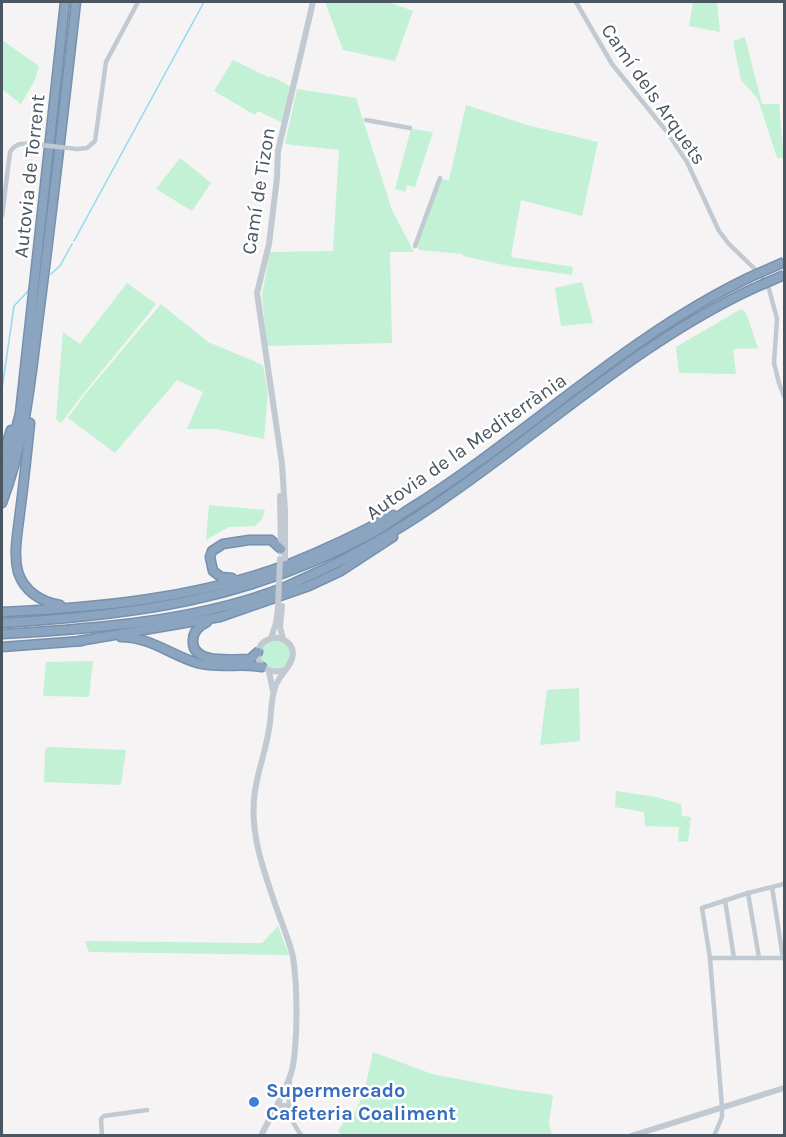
<svg xmlns="http://www.w3.org/2000/svg" width="786" height="1137" font-family="Karla,sans-serif">
	<style>
		.green { fill: #c3f1d5 }
		.lines { fill: none; stroke-linecap: round; stroke-linejoin: round }
		.stream { stroke: #90daee; stroke-width: 1.5 }
		.motorway-casing { stroke: #7690ad; stroke-width: 11 }
		.minor { stroke: #c1cad2; stroke-width: 4.5 }
		.tertiary { stroke: #c1cad2; stroke-width: 6 }
		.motorway { stroke: #8ba5c1; stroke-width: 8 }
		.motorway-bridge-casing { stroke: #7690ad; stroke-width: 11; stroke-linecap: butt }
		.minor-bridge { stroke: #c1cad2; stroke-width: 4.5 }
		.tertiary-bridge { stroke: #c1cad2; stroke-width: 6 }
		.motorway-bridge { stroke: #8ba5c1; stroke-width: 8 }
		.shop-dot { fill: #3f7fe0; stroke: #fff; stroke-width: 2 }
		.labels { text-anchor: middle; stroke-width: 5; stroke-linejoin: round; paint-order: stroke }
		.street-label { font-size: 20px; fill: #4a5661; stroke: #fff }
		.shop-label { font-size: 20px; font-weight: bold; fill: #366cbe; stroke: #fff; text-anchor: start }
	</style>
	<rect width="100%" height="100%" fill="#f5f3f3"/>
	<g class="green">
		<path d="M325,2h63l25,9 -18,50 -52,-11z"/>
		<path d="M693,2h24l3,30 -31,-6z"/>
		<path d="M745,37l17,67h17l5,54h-7l-19,-59 -17,-19 -8,-39z"/>
		<path d="M2,40l37,26 -4,14 -14,24 -19,-15z"/>
		<path d="M233,60l37,18 1,-2 20,11 -8,36 -25,-12 -3,4 -41,-24z"/>
		<path d="M297,89l59,9 36,112 22,42h-24l2,91 -125,3 -5,-51 8,-43 63,-1 6,-101 -54,-6z"/>
		<path d="M466,105l61,20 71,17 -16,74 -61,-16 -10,57 62,10 -1,8 -63,-9 -46,-10v-2l-44,-4 -2,-4 24,-67 8,1z"/>
		<path d="M411,129l22,3 -18,55 -8,-2 -2,7 -10,-3z"/>
		<path d="M180,158l31,25 -19,28 -36,-22z"/>
		<path d="M582,282l11,41 -32,3 -6,-38z"/>
		<path d="M127,283l29,21c-31,40 -65,78 -95,119l-5,-4 7,-87 17,12z"/>
		<path d="M161,304l47,38 55,23 5,28 -4,46 -47,-10h-30l16,-37 -26,-12 -62,73 -47,-35 18,-25z"/>
		<path d="M741,309l5,4 12,35 -25,1 3,25 -57,-1 -3,-26z"/>
		<path d="M209,505l56,5 -3,9 -7,7 -26,1 -23,13z"/>
		<circle cx="276" cy="655" r="15"/>
		<path d="M93,661l-4,36 -46,-1 3,-34z"/>
		<path d="M579,688l1,53 -40,4 7,-55z"/>
		<path d="M48,747l78,3 -5,35 -77,-3 1,-32z"/>
		<path d="M616,791l40,6 25,7 1,12 9,1 -3,25 -10,-1 1,-14 -34,-1 -1,-14 -29,-5z"/>
		<path d="M278,926l11,29 -200,-3 -4,-11 177,2z"/>
		<path d="M373,1052l59,22 78,15 43,6 -4,28 3,12h-209l-5,-3 5,-9 -3,-4 14,-5 10,-21z"/>
	</g>
	<g class="lines">
		<g class="stream">
			<path d="M74,241l130,-239"/>
			<path d="M784,241v1"/>
			<path d="M51,274l9,-8 12,-22"/>
			<path d="M2,389l12,-83 14,-15"/>
		</g>
		<g class="motorway-casing">
			<g id="motorway">
				<path d="M30,423c-3,30 -6,59 -10,89 -2,19 -7,41 -2,60 6,19 23,30 42,33"/>
				<path d="M2,457l9,-27"/>
				<path d="M2,483l18,-70 45,-411"/>
				<path d="M2,503c23,-61 28,-117 36,-181 14,-107 26,-214 38,-320"/>
				<path d="M232,578l-11,-1 -8,-6 -3,-14 2,-6 11,-7 26,-4h22l10,9"/>
				<path d="M2,612c96,-4 196,-14 287,-48 35,-14 71,-31 104,-49"/>
				<path d="M207,622c-8,4 -14,9 -14,18 -2,25 40,19 57,19l8,-7"/>
				<path d="M2,623c134,-8 246,-23 367,-88 15,-8 28,-18 42,-27 115,-72 213,-170 337,-230"/>
				<path d="M2,634c92,-5 199,-13 285,-48 56,-24 112,-55 162,-91 100,-69 192,-154 303,-206"/>
				<path d="M121,637c29,0 50,18 76,26 21,6 44,0 65,4"/>
				<path d="M79,641l141,-24 89,-31 32,-15 52,-34"/>
				<path d="M2,647l80,-6"/>
			</g>
		</g>
		<g class="minor">
			<path d="M576,2l36,62 55,68 20,30 32,69 10,13 32,31 8,14 8,30 -3,44 5,20 5,13"/>
			<path d="M366,120l44,8"/>
			<path d="M77,149l10,-1 8,-7 11,-79 32,-60"/>
			<path d="M2,216l8,-64c6,-9 12,-9 22,-8"/>
			<path d="M415,246l25,-68"/>
			<path d="M772,887l11,71"/>
			<path d="M748,893l11,65"/>
			<path d="M725,900l9,58"/>
			<path d="M710,958h74"/>
			<path d="M290,1082c-3,21 -2,37 12,54"/>
			<path d="M102,1136l-1,-17 3,-3 43,-6"/>
			<path d="M714,1136l8,-19v-10l-12,-149 -8,-50 46,-15 36,-9"/>
		</g>
		<g class="tertiary">
			<path d="M280,496l1,56"/>
			<path d="M285,559v-48l-3,-47 -25,-171 12,-49 8,-66 1,-27 35,-149"/>
			<path d="M282,606l-2,21 3,12"/>
			<path d="M271,638l5,-15 2,-16"/>
			<path d="M269,672l4,19"/>
			<path d="M276,1109l3,-4 10,2"/>
			<path d="M261,1136c10,-21 25,-44 31,-66 3,-11 3,-24 4,-36 1,-26 1,-51 -3,-77 -4,-18 -13,-38 -19,-56 -12,-35 -25,-72 -19,-110 3,-21 11,-41 14,-62 3,-14 1,-31 7,-44 4,-11 17,-20 17,-32 -1,-11 -13,-18 -23,-14 -21,6 -14,40 15,31"/>
			<path d="M631,1136l153,-48"/>
		</g>
		<use href="#motorway" class="motorway"/>
		<g class="motorway-bridge-casing">
			<g id="motorway-bridge">
				<path d="M748,278l36,-16"/>
				<path d="M752,289l32,-14"/>
			</g>
		</g>
		<path class="minor-bridge" d="M32,144l45,5"/>
		<path class="tertiary-bridge" d="M278,607l2,-48"/>
		<use href="#motorway-bridge" class="motorway-bridge"/>
	</g>
	<circle class="shop-dot" cx="254" cy="1102" r="6"/>
	<g class="labels">
		<g class="street-label">
			<text transform="translate(654 94) rotate(55)" y="7">Camí dels Arquets</text>
			<text transform="translate(29 176) rotate(-84)" y="7">Autovia de Torrent</text>
			<text transform="translate(258 191) rotate(-81)" y="7">Camí de Tizon</text>
			<text transform="translate(466 446) rotate(-35)" y="7">Autovia de la Mediterrània</text>
		</g>
		<g class="shop-label">
			<text x="266" y="1097">Supermercado<tspan x="266" dy="23">Cafeteria Coaliment</tspan></text>
		</g>
	</g>
	<rect width="786" height="1137" fill="none" stroke="#4a5661" stroke-width="6"/>
</svg>
